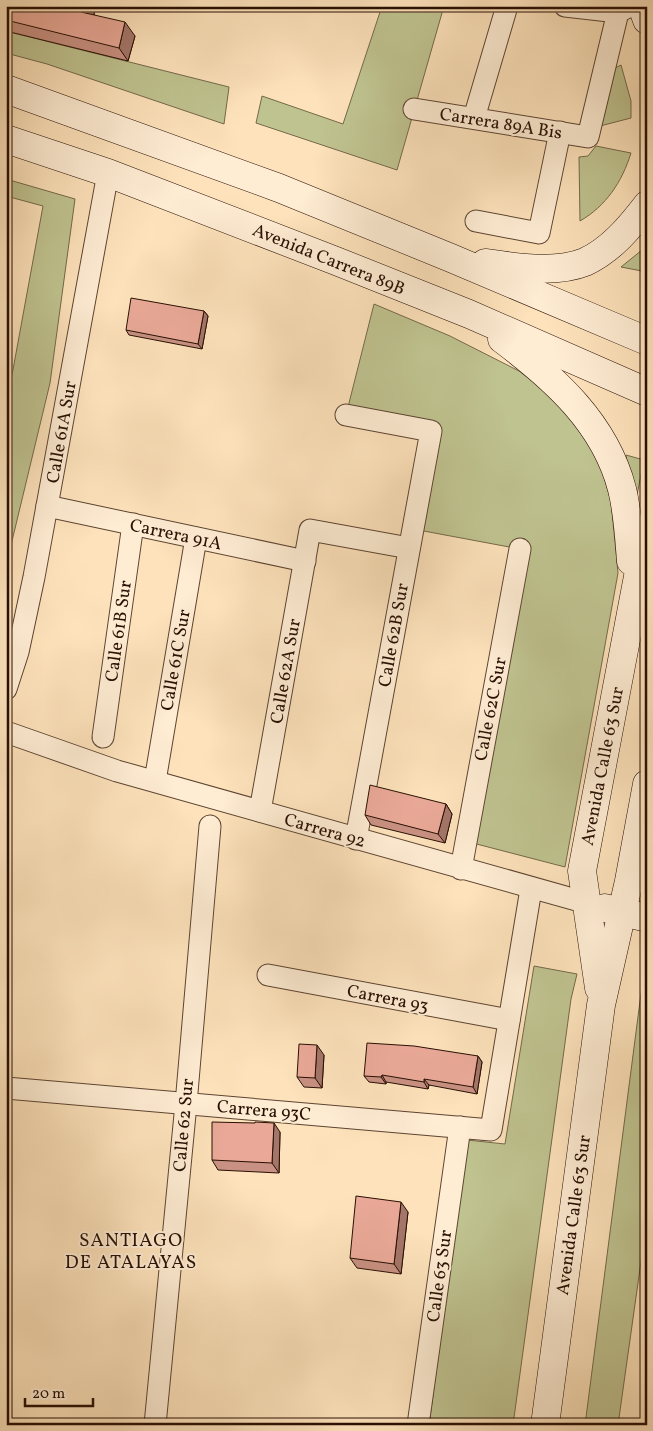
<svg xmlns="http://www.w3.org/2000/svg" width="653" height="1431" font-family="Vollkorn,serif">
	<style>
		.green { fill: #bfc390; stroke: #74694a }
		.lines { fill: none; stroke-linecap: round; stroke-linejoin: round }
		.street-casing { stroke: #5d4431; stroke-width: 23 }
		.secondary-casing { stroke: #280f03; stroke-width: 29 }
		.street { stroke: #feecd3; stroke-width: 21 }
		.secondary { stroke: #feecd3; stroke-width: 28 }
		.wall { fill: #c99183; stroke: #280f03 }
		.shaded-wall { fill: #a4766a; stroke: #280f03 }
		.building { fill: #eaa998; stroke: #280f03 }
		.labels { text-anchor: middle; stroke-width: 4; stroke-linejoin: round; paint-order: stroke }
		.street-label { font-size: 18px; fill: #280f03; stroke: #feecd3 }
		.neighbourhood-label { font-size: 19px; letter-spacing: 1px; fill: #280f03; stroke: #feecd3 }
	</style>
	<rect width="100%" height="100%" fill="#fde2bb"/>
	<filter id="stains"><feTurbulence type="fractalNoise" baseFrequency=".004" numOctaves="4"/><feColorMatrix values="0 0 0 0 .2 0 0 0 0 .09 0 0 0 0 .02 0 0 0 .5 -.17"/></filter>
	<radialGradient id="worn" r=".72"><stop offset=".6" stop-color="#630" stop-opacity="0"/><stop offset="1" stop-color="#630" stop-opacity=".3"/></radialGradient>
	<g class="green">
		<path d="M382,6h62l-47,164 -141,-47 6,-27 81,28z"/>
		<path d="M6,31l223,56 -5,37 -177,-60 -41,-11z"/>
		<path d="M621,65l10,36v17l-31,8 11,-56z"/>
		<path d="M596,146l35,7c-9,29 -25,53 -51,68l-1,-64 9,-1z"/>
		<path d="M6,179l69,20 -25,184 -44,183v-192l6,1 31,-169 -37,-10z"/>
		<path d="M647,246v26l-26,-5z"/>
		<path d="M374,304l76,32 69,35 42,32 39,59 11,40 7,71 -53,294 -100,-26 55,-292 -107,-20 18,-98 -85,-16z"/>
		<path d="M626,455l18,5 -10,50z"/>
		<path d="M534,966l43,8 -6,25 -58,426h-84l38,-285 38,4z"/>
		<path d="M647,978v241l-29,206h-33l57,-439z"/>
	</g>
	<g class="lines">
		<g class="street-casing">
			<g id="street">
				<path d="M565,6l53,6 12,-6"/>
				<path d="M414,109l174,28 30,-125"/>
				<path d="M474,118l33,-112"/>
				<path d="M476,221l63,12 21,-101"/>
				<path d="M346,415l85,16 -75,408"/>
				<path d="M47,506l258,55"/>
				<path d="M6,689l12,-37 16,-75 74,-404"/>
				<path d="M6,732l111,39 470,132"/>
				<path d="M103,737l30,-213"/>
				<path d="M155,781l41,-243"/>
				<path d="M260,811l50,-281 99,18"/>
				<path d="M461,869l59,-320"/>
				<path d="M268,975l241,45"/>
				<path d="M6,1088l485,42 40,-241"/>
				<path d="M155,1425l31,-321 24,-278"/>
				<path d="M418,1425l42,-298"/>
			</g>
		</g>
		<g class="secondary-casing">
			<g id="secondary">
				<path d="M642,6l5,14"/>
				<path d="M6,89l273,99 172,70 196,83"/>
				<path d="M6,139l102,34 228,88 133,53 178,78"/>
				<path d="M485,263c31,4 70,11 100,-1 26,-12 45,-35 62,-57"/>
				<path d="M502,339c52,39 103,84 120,150 6,24 7,48 9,72"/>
				<path d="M605,908l42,10"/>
				<path d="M599,988l-17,-117 65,-342"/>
				<path d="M545,1425l56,-420 28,-124 18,-97"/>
			</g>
		</g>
		<use href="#street" class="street"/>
		<use href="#secondary" class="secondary"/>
	</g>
	<g class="wall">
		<path d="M6,6h90l-2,9 41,21 -7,25 -122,-30z"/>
		<path d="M204,311l4,5 -6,33 -73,-14 -3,-5z"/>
		<path d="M446,804l6,10 -7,29 -74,-18 -6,-10z"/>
		<path d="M324,1055l-2,33 -18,-1 -7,-10z"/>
		<path d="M478,1056l4,6 -5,32 -48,-9 -1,4 -42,-7v2l-17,-2 -5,-6z"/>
		<path d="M280,1132l-1,41 -61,-3 -6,-10z"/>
		<path d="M408,1212l-7,62 -44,-6 -7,-10z"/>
	</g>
	<g class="shaded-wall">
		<path d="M83,6h13l-5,19 -10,-13z"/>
		<path d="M125,22l10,14 -7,25 -9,-13z"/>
		<path d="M204,311l4,5 -6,33 -4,-5z"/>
		<path d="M446,804l6,10 -7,29 -7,-9z"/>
		<path d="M317,1045l7,10 -2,33 -7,-10z"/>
		<path d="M478,1056l4,6 -5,32 -4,-7z"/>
		<path d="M382,1075l4,7v2l-5,-7z"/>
		<path d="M424,1079l5,6 -1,4 -4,-7z"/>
		<path d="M274,1123l6,9 -1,41 -7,-10z"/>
		<path d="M401,1202l7,10 -7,62 -7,-10z"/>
	</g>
	<g class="building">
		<path d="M6,6h77l-2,6 44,10 -6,26 -113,-28z"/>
		<path d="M131,298l73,13 -6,33 -72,-14z"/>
		<path d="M370,785l76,19 -8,30 -73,-19z"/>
		<path d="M367,1043l47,3 64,10 -5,31 -49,-8v3l-42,-7 -1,2 -17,-1z"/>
		<path d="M299,1044l18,1 -2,33 -18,-1z"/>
		<path d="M212,1122l43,1v-1l19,1 -2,40 -60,-3z"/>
		<path d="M356,1196l45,6 -7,62 -44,-6z"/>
	</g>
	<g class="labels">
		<g class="street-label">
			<text transform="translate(501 123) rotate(9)" y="6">Carrera 89A Bis</text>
			<text transform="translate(329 259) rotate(22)" y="6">Avenida Carrera 89B</text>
			<text transform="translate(61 432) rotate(-80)" y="6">Calle 61A Sur</text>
			<text transform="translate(176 534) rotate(12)" y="6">Carrera 91A</text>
			<text transform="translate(118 631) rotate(-82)" y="6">Calle 61B Sur</text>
			<text transform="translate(393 635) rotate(-80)" y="6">Calle 62B Sur</text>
			<text transform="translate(175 660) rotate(-80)" y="6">Calle 61C Sur</text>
			<text transform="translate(285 671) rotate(-80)" y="6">Calle 62A Sur</text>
			<text transform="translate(490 709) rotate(-79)" y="6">Calle 62C Sur</text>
			<text transform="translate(602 766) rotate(-79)" y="6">Avenida Calle 63 Sur</text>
			<text transform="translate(325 830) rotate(16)" y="6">Carrera 92</text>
			<text transform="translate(388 998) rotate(11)" y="6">Carrera 93</text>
			<text transform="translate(264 1110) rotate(5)" y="6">Carrera 93C</text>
			<text transform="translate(183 1125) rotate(-85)" y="6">Calle 62 Sur</text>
			<text transform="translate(573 1215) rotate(-82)" y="6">Avenida Calle 63 Sur</text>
			<text transform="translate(439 1276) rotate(-82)" y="6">Calle 63 Sur</text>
		</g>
		<g class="neighbourhood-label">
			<text x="131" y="1246">SANTIAGO<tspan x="131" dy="22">DE ATALAYAS</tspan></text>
		</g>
	</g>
	<rect width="653" height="1431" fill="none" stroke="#fde2bb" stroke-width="25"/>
	<rect x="8" y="8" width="638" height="1416" fill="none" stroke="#280f03" stroke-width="2.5"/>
	<rect x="12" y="12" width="628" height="1406" fill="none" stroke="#280f03"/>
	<path d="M25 1398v8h68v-8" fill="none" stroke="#280f03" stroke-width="2.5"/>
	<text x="32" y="1398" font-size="15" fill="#280f03" stroke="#feecd3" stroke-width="4" paint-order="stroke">20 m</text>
	<rect width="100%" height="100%" filter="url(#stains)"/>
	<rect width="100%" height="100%" fill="url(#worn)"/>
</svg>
